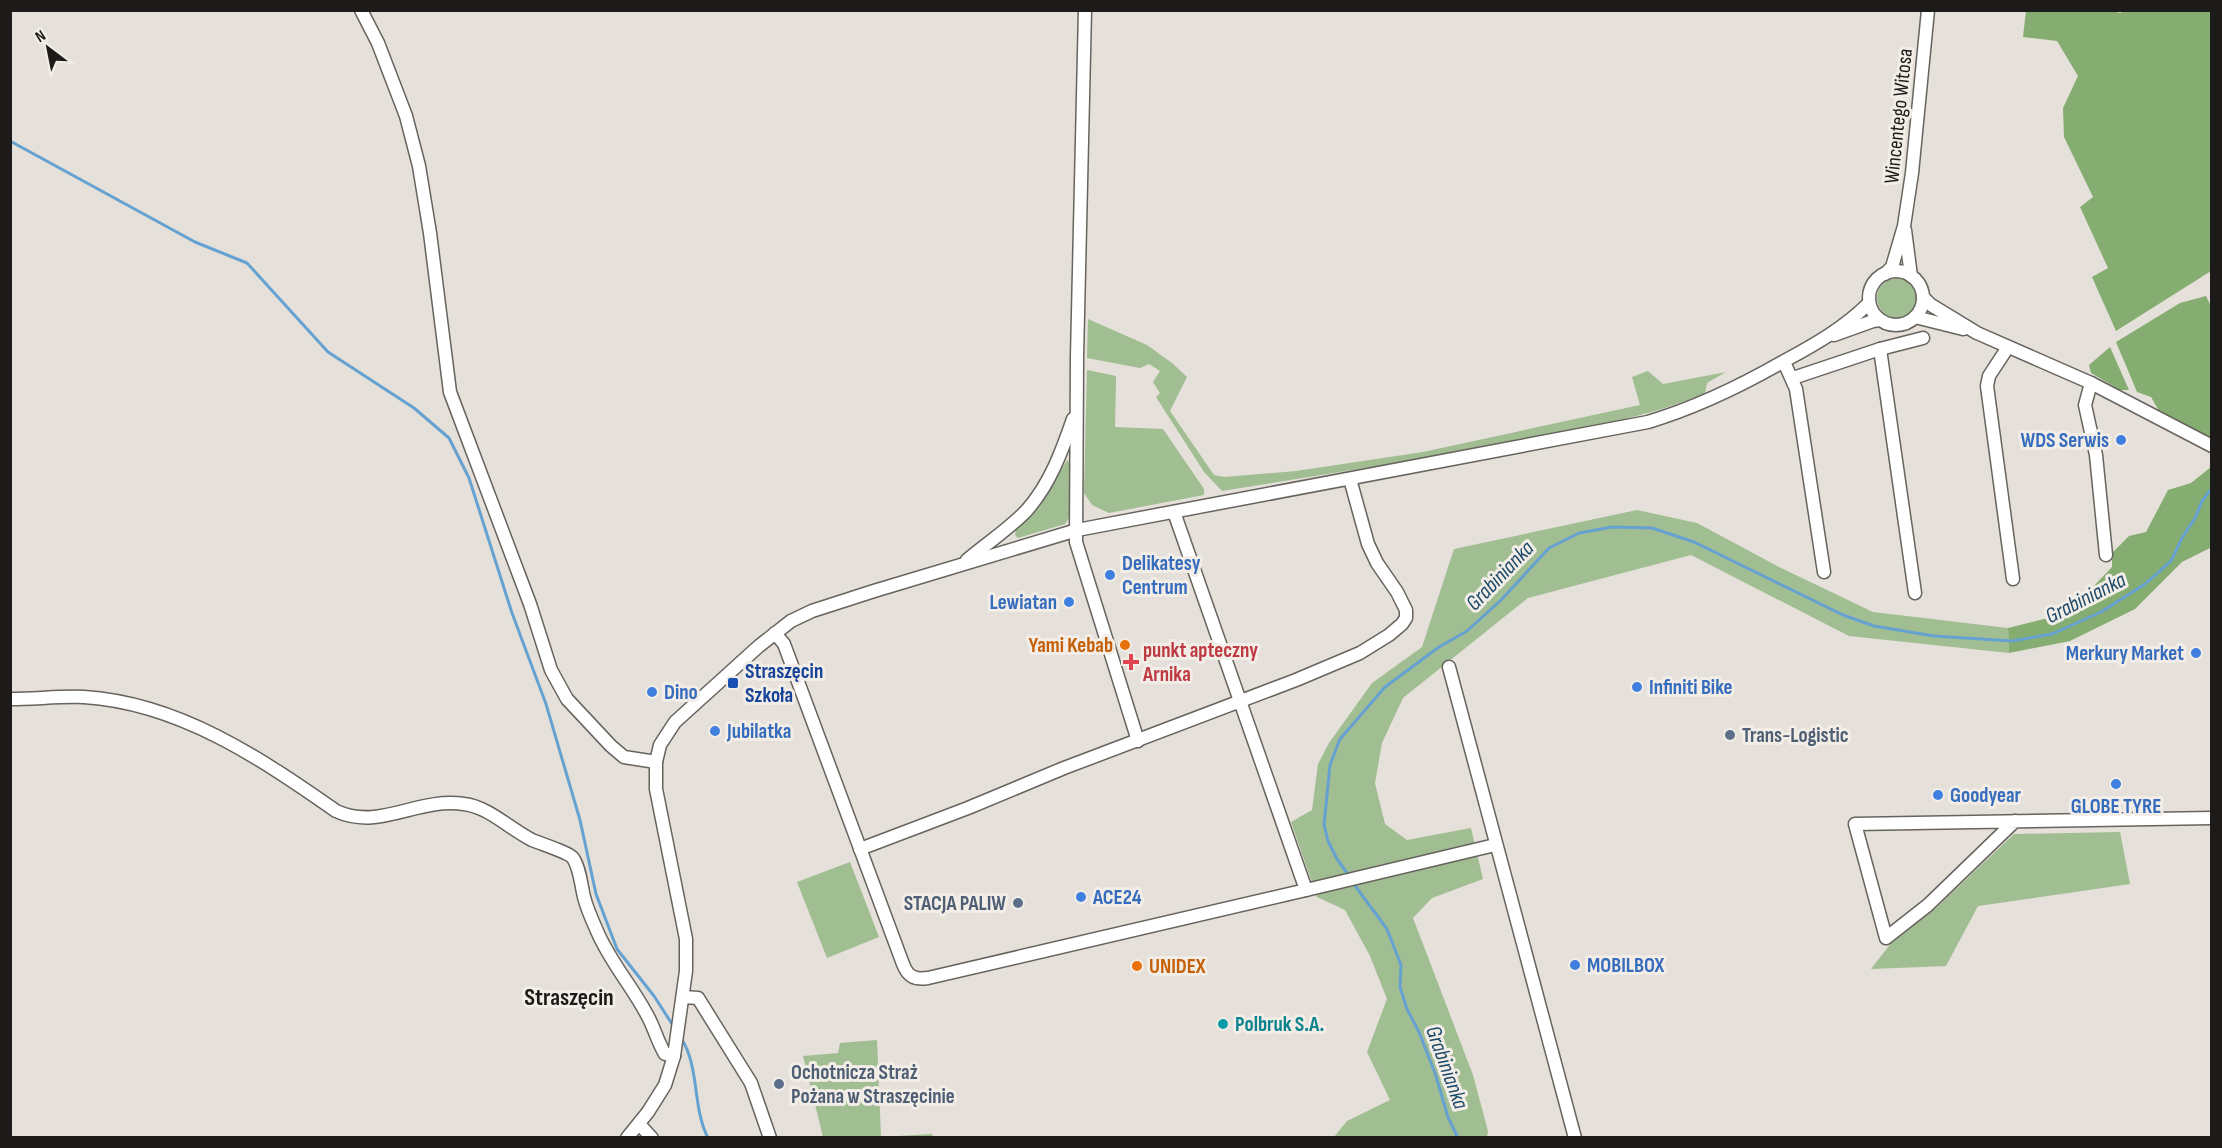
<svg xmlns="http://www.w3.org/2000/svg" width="2222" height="1148" font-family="'Sofia Sans Condensed',sans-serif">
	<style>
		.green { fill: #a1bd92 }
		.forest { fill: #86ad71 }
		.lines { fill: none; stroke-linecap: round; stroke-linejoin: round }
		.stream { stroke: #66a2d1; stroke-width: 3 }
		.minor-casing { stroke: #67635d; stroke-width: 15 }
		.minor { stroke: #fff; stroke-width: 12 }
		.shop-dot { fill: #3f7fe0; stroke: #f2ede6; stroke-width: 2 }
		.food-dot { fill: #e8710a; stroke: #f2ede6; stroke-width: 2 }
		.health-dot { fill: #e0444e; stroke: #f2ede6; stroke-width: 2 }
		.transit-dot { fill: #1a4fb4; stroke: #f2ede6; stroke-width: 2 }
		.service-dot { fill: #5c6f8a; stroke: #f2ede6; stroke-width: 2 }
		.culture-dot { fill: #0f9aa8; stroke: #f2ede6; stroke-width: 2 }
		.labels { text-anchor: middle; stroke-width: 6; stroke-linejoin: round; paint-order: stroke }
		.street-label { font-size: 21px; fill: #1d1b19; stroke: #f2ede6 }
		.shop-label { font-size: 21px; font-weight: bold; fill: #366cbe; stroke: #f2ede6; text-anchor: start }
		.food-label { font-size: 21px; font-weight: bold; fill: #c56008; stroke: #f2ede6; text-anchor: end }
		.health-label { font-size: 21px; font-weight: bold; fill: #be3a42; stroke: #f2ede6; text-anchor: start }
		.transit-label { font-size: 21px; font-weight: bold; fill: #164399; stroke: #f2ede6; text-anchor: start }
		.service-label { font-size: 21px; font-weight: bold; fill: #4e5e75; stroke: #f2ede6; text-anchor: start }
		.culture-label { font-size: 21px; font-weight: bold; fill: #0d838f; stroke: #f2ede6; text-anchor: start }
		.water-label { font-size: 22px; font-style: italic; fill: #1c496a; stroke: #f2ede6 }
		.quarter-label { font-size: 24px; font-weight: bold; fill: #1d1b19; stroke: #f2ede6 }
	</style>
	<rect width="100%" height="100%" fill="#e5e0d9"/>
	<g class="green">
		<circle cx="1897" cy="298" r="20"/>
		<path d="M1088,319l59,26 25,18 15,14 -17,34 44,64 10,2 72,-6 127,-19 217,-47 -8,-28 16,-6 15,13 63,-12 -19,11 -2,10 -3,2 -43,15 -42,11v3l-146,27 -249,40 -18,-19 -48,-75 4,-4 -7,-11 7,-11 -11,-7 -9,4 -53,-10z"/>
		<path d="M1087,370l29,6 -1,51 48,2 41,60v6l-95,18 -17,-8 -8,-12z"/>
		<path d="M1067,460l4,4 -2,54 -4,6 -47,14 -3,-3 1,-6 31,-35z"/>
		<path d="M1637,510l60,13 82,44 94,45 135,16 1,25 -160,-17 -158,-81 -163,43 -125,100 -21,45 -7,40 10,41 22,16 64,-12 12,51 -51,19 -19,20 60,157 15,56 -1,6h-153l13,-16 43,-21 -23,-48 20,-53 -17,-43 -25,-46 -28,-13 -26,-75 21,-12 6,-46 11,-21 43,-60 50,-36 32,-98z"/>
		<path d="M2120,832l10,52 -152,22 -32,60 -75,3 21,-27 44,-34 78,-74z"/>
		<path d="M850,862l29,75 -52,21 -30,-76z"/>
		<path d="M877,1040l4,97 51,-3 1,3h-110l-20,-81 35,-3 2,-10z"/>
	</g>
	<g class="forest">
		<path d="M2111,10l9,3 6,-3 86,1 -1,260 -95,60 -24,-54 16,-9 -28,-61 13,-10 -29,-60 -1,-29 15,-32 -21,-35 -34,-4 3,-26z"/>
		<path d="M2206,296l6,12 -1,130 -52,-27 -8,-14 -14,-5 -21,-50 64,-39z"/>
		<path d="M2110,347l19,43h-9l-29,-17 -2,-8z"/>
		<path d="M2211,467v83l-1,-2 -28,14 -47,47 -65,32 -61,12 -1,-25 61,-15v-9l23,-16 20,-21v-14l17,-17 17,-4 22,-42 23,-7z"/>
	</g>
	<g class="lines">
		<g class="stream">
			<path d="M10,141l185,101 52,21 81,89 86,56 35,30 20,40 43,135 34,91 34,116 16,74 21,55 37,47 20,31"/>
			<path d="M1350,877l-13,-18 -9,-18 -4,-16 6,-60 10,-26 45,-52 54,-40 28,-16 34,-31 48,-52 30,-15 33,-6 40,1 42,14 149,73 31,11 60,10 78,5 40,-7 49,-22 44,-28 26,-23 11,-23 13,-20 7,-17 10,-13"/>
			<path d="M1353,883l34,46 14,36 -1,22 7,22 12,23 16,41 13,44 10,21"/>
			<path d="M681,1038c19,29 11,69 27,100"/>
		</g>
		<g class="minor-casing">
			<g id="minor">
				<path d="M361,10l17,33 28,73 13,50 11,67 20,159 80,212 21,66 16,29 44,47 13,11 32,5"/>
				<path d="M1085,10l-8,347 -1,185 62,199"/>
				<path d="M1905,230l6,46"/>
				<circle cx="1896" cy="298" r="27"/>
				<path d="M1885,274l7,-7 12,-41 8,-53 16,-163"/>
				<path d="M1923,297l8,8 46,28 114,50 121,63"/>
				<path d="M1915,317l48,12"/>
				<path d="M1834,335l39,-14 7,-1"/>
				<path d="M2008,347l-19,29 -2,10 26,193"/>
				<path d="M1880,349l35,244"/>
				<path d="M1784,362l12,27 28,183"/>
				<path d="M1793,378l87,-29 43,-11"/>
				<path d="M2091,383l-6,22 11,50 10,100"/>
				<path d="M1174,512l132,378 189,-45"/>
				<path d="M967,560c20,-17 42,-31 60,-50 23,-26 35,-59 46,-91"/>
				<path d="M775,633l9,11 119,320c5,13 12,16 25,14l378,-88"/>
				<path d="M1449,667l126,471"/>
				<path d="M10,699c25,0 50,-3 74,-2 95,6 176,61 252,114 44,20 81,-14 128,-7 25,3 46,25 68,36 9,4 36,12 41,18 7,10 8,27 11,39 3,12 8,23 13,34 12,29 34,54 49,82 8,13 11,28 19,41l9,2"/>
				<path d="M2015,821l-87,84 -42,33 -31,-114 357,-6"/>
				<path d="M860,849l108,-41 96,-40 232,-88 64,-27 29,-18 13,-11 4,-6v-8l-9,-18 -20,-29 -9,-19 -18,-65"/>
				<path d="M683,997l15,1 53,85 19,55"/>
				<path d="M639,1124l13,14"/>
				<path d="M627,1138l21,-26 17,-27 9,-29 12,-85v-32l-30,-150v-27l4,-17 15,-23 84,-76 32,-25 21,-10 62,-20 203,-61 571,-108c50,-15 93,-36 138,-62 30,-16 59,-33 83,-57"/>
			</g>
		</g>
		<use href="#minor" class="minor"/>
	</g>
	<g class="shop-dot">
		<circle cx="2121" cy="440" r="6"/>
		<circle cx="1110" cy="575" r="6"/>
		<circle cx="1069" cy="602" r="6"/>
		<circle cx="2196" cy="653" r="6"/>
		<circle cx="1637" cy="687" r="6"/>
		<circle cx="652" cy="692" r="6"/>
		<circle cx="715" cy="731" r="6"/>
		<circle cx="2116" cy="784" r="6"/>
		<circle cx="1938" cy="795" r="6"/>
		<circle cx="1081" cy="897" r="6"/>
		<circle cx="1575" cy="965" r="6"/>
	</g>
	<g class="food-dot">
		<circle cx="1125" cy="645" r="6"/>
		<circle cx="1137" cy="966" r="6"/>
	</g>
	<path class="health-dot" d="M1128 653h6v6h6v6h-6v6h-6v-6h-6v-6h6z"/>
	<rect class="transit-dot" x="727" y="677" width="12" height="12" rx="3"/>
	<g class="service-dot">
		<circle cx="1730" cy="735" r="6"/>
		<circle cx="1018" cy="903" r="6"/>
		<circle cx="779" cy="1084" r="6"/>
	</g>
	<circle class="culture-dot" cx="1223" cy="1024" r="6"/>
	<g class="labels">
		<g class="street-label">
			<text transform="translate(1898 116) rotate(-84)" y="7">Wincentego Witosa</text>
		</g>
		<g class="shop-label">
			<text x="2109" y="447" text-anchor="end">WDS Serwis</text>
			<text x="1122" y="570">Delikatesy<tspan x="1122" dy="24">Centrum</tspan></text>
			<text x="1057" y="609" text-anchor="end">Lewiatan</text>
			<text x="2184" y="660" text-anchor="end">Merkury Market</text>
			<text x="1649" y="694">Infiniti Bike</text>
			<text x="664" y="699">Dino</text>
			<text x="727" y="738">Jubilatka</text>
			<text x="1950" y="802">Goodyear</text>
			<text x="2116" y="813" text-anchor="middle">GLOBE TYRE</text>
			<text x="1093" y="904">ACE24</text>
			<text x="1587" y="972">MOBILBOX</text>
		</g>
		<g class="food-label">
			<text x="1113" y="652">Yami Kebab</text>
			<text x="1149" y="973" text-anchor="start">UNIDEX</text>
		</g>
		<g class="health-label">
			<text x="1143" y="657">punkt apteczny<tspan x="1143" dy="24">Arnika</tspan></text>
		</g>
		<g class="transit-label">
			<text x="745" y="678">Straszęcin<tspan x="745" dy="24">Szkoła</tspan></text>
		</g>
		<g class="service-label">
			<text x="1742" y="742">Trans-Logistic</text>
			<text x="1006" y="910" text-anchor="end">STACJA PALIW</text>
			<text x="791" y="1079">Ochotnicza Straż<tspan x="791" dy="24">Pożana w Straszęcinie</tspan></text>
		</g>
		<g class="culture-label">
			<text x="1235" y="1031">Polbruk S.A.</text>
		</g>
		<g class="water-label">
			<text transform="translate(1499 575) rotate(-46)" y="8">Grabinianka</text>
			<text transform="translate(2085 597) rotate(-27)" y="8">Grabinianka</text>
			<text transform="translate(1448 1067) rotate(70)" y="8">Grabinianka</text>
		</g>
		<g class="quarter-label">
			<text x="569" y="1005">Straszęcin</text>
		</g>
	</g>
	<rect width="2222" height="1148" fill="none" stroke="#1d1b19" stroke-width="24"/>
	<g transform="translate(48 48) rotate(328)" stroke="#f2ede6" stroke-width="4.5" paint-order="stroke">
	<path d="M0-4.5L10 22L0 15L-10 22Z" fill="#1d1b19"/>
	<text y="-9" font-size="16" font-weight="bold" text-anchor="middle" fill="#1d1b19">N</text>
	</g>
</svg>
